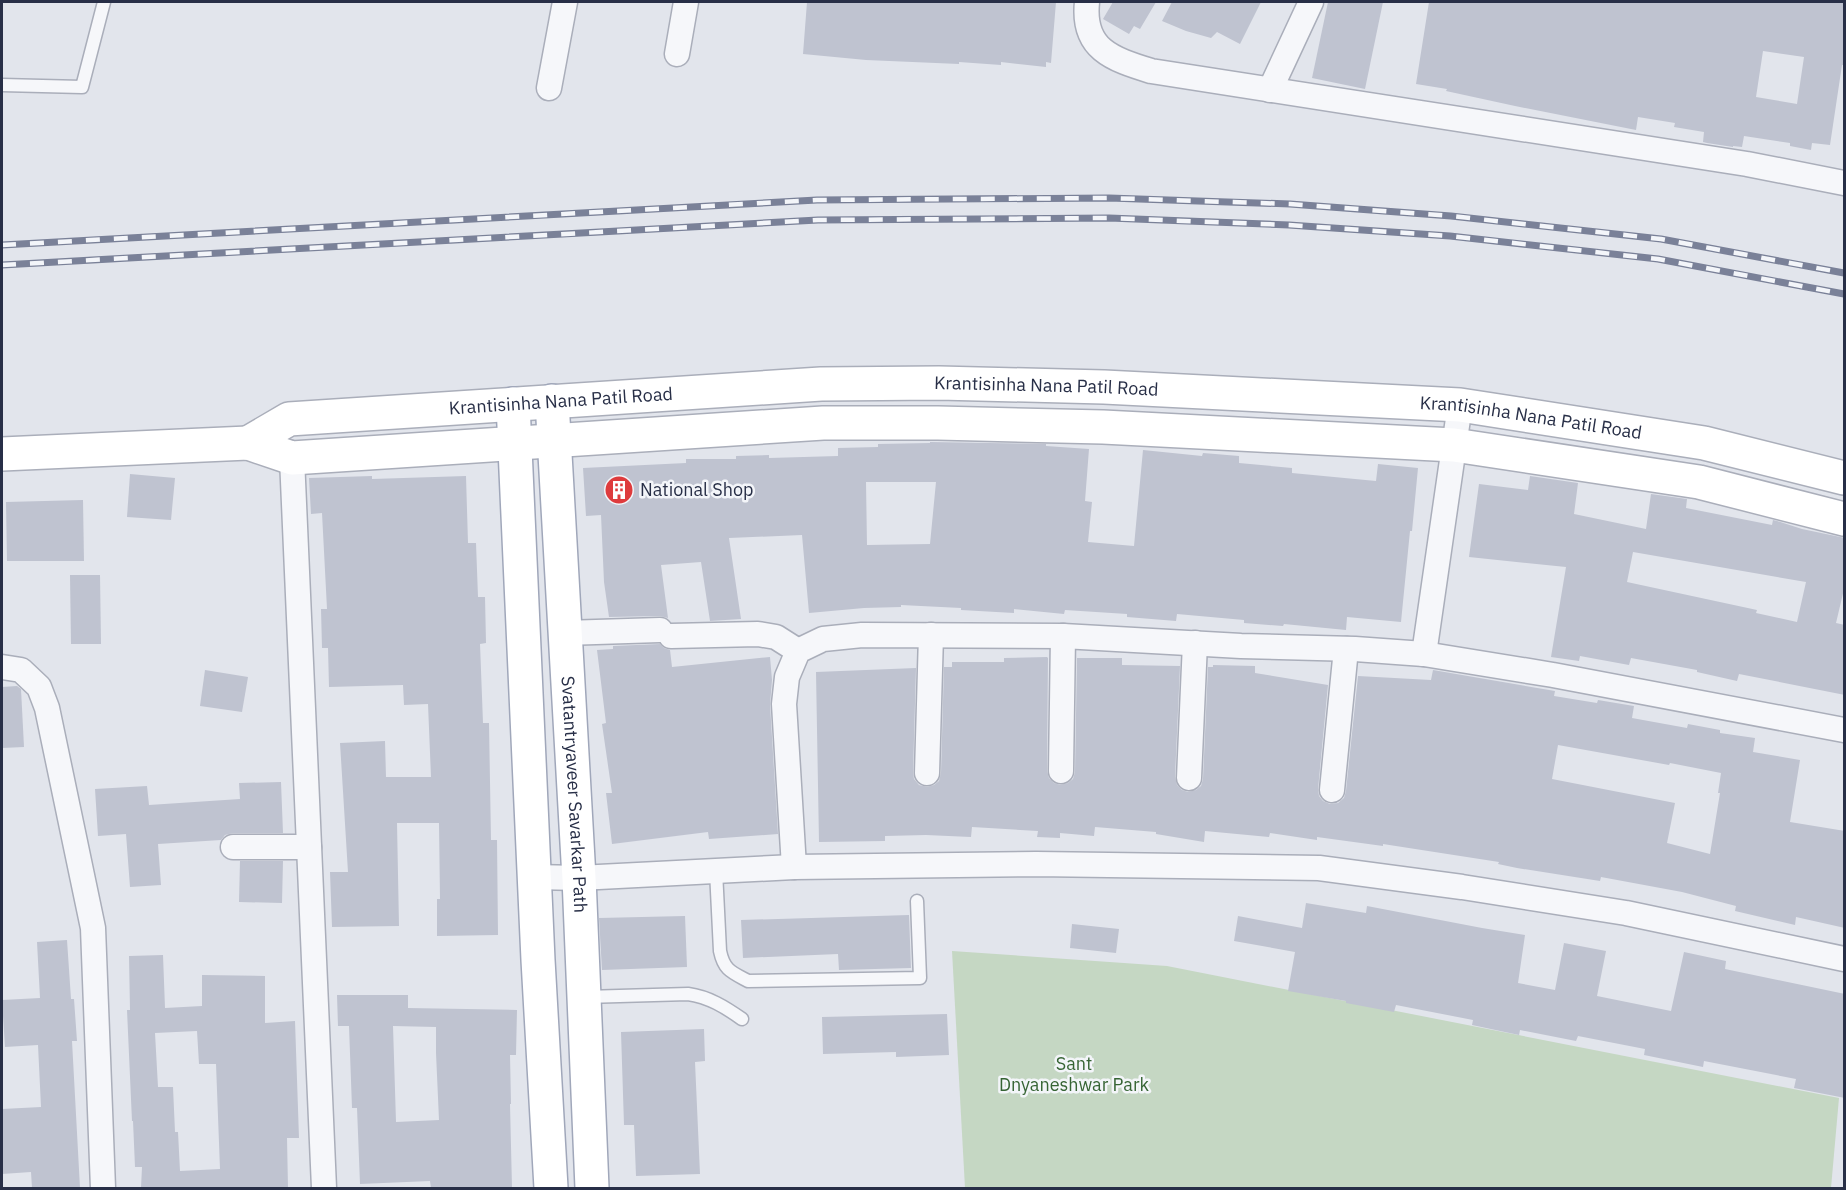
<svg xmlns="http://www.w3.org/2000/svg" width="1846" height="1190" font-family="'IBM Plex Sans',sans-serif">
	<style>
		.green { fill: #c5d7c3 }
		.building { fill: #bfc3d0; fill-rule: evenodd }
		.lines { fill: none; stroke-linecap: round; stroke-linejoin: round }
		.service-casing { stroke: #aaaeba; stroke-width: 15 }
		.minor-casing { stroke: #aaaeba; stroke-width: 27 }
		.secondary-casing { stroke: #aaaeba; stroke-width: 36 }
		.primary-casing { stroke: #a0a7ba; stroke-width: 36 }
		.service { stroke: #f6f7fa; stroke-width: 12 }
		.minor { stroke: #f6f7fa; stroke-width: 24 }
		.secondary { stroke: #fff; stroke-width: 33 }
		.primary { stroke: #fff; stroke-width: 33 }
		.rail-casing { stroke: #7a8198; stroke-width: 7 }
		.rail { stroke: #f3f5f9; stroke-width: 4.5; stroke-dasharray: 14; stroke-linecap: butt }
		.labels { text-anchor: middle; stroke-width: 5; stroke-linejoin: round; paint-order: stroke }
		.street-label { font-size: 18px; fill: #282f47; stroke: #f3f5f9 }
		.poi-label { font-size: 18px; fill: #282f47; stroke: #f3f5f9; text-anchor: start }
		.park-label { font-size: 18px; fill: #366434; stroke: #f3f5f9 }
	</style>
	<rect width="100%" height="100%" fill="#e2e5ec"/>
	<path class="green" d="M952,951l215,15 672,132 -8,90h-866z"/>
	<g class="building">
		<path d="M807,2h249l-5,61 -5,-1v5l-45,-5v3l-42,-3v2l-93,-4 -63,-6z"/>
		<path d="M1113,2h43l-16,27 -6,-3 -5,8 -26,-15z"/>
		<path d="M1172,2h89l-21,42 -23,-12 -6,6 -25,-7 -24,-10z"/>
		<path d="M1328,2h55l-18,87 -53,-11z"/>
		<path d="M1429,2h416v63h-3l-12,80 -18,-2 -1,7 -21,-4v-3l-46,-7 -2,11 -9,-1v1l-26,-4 -4,-1 1,-10 -30,-5 1,-4 -37,-6 -2,13 -121,-24 -69,-15 1,-2 -31,-5zM1763,51l41,6 -7,47 -41,-7z"/>
		<path d="M930,442l116,2v2l43,3 -4,52 7,1 -4,40 46,4 9,-96 59,6 1,-3 36,3v7l53,5v5l84,8 2,-17 40,4 -6,63h-2l-9,91 -54,-5 -1,13 -62,-6 -1,2 -39,-3v-3l-67,-6 -1,7 -49,-4v-3l-62,-4 -1,4 -50,-5v4l-53,-3v-2l-60,-3v2l-37,1 -55,5 -7,-78 -73,3 12,81 -31,2 -9,-59 -40,3 7,53 -8,-2 -51,1 -5,-35 -3,-67 -15,1 -3,-48 103,-5v-4h50v-3l33,-1v3l69,-2v-8l40,-1v-3l52,-1zM866,482h70l-6,62 -63,1z"/>
		<path d="M130,474l45,4 -4,42 -44,-3z"/>
		<path d="M372,476v3l94,-3 2,67h8l2,54h7l1,46 -6,1 3,79h6l2,117h6l1,95 -61,1v-37h3l-1,-76h-42l2,103 -67,1 -2,-55h18l-8,-129 45,-2 1,36h45l-3,-73 -24,1 -1,-20 -74,2 -1,-39h-6l-1,-39h6l-5,-96 -11,1 -2,-36z"/>
		<path d="M1530,476l48,7 -4,31 72,15 5,-35 36,5 -1,9 86,17 1,-5 4,1 25,8 43,9v47l-9,38 9,2v70l-106,-21 -2,7 -40,-9v-2l-66,-12 -2,7 -49,-9 -1,5 -28,-4 15,-90 -97,-10 10,-73 49,6zM1633,552l173,30 -9,40 -41,-9 1,-3 -130,-28z"/>
		<path d="M83,500l1,61h-77l-1,-59z"/>
		<path d="M70,575h30l1,69h-30z"/>
		<path d="M660,644l4,4 6,2 2,17 98,-10 2,23 -2,25 8,129 -69,5 -1,-7 -96,12 -6,-51h6l-10,-69 4,-1 -9,-73 16,-1v-3z"/>
		<path d="M1047,657l1,1 -1,113 2,7 5,5 6,2 8,-2 5,-4 2,-7 2,-114h45v7l58,1 -5,111 2,8 5,5 6,2 8,-2 5,-4 2,-7 5,-112h5v-2l42,1v7l73,12 -10,104 1,7 4,5 7,3 8,-1 6,-5 2,-7 12,-115 73,4 2,-10 122,21 -1,5 43,7 1,-3 36,6 -2,12 55,10 1,-4 32,6v3l35,5 -2,14 47,8 -10,62 55,9v97l-49,-11 -1,8 -60,-14 1,-5 -54,-14 -81,-15 -1,4 -83,-13 -19,-4 1,-2 -116,-18v2l-66,-9v3l-47,-7 -1,4 -64,-6 -1,11 -48,-8v-2l-61,-5 -1,9 -34,-3v5l-23,-1 1,-6 -66,-4 -1,10 -45,-2 -41,1v5l-66,1 -3,-170 100,-4 -3,105 1,6 5,6 8,2 7,-2 5,-4 2,-8 3,-106h8v-5h52v-4zM1558,745l111,20 1,-2 51,10 -3,20h2l-10,61 -43,-11 8,-40 -123,-24z"/>
		<path d="M205,670l43,7 -6,35 -42,-6z"/>
		<path d="M17,686l4,3 3,58 -22,1v-61z"/>
		<path d="M281,782l2,51h-50l-8,2 -4,5 -63,4 3,41 -31,2 -4,-53 -28,2 -3,-47 52,-3 2,19 91,-6 -1,-16z"/>
		<path d="M240,861h43l-1,42 -43,-1z"/>
		<path d="M1306,903l60,10 1,-7 115,22 43,7 -7,48 37,7 9,-47 42,8 -9,45 74,15 13,-59 42,9 -1,8 120,25v104l-51,-10 2,-9 -92,-18 -1,6 -59,-12 1,-6 -67,-13 -2,5 -56,-11 -1,5 -47,-10 1,-5 -77,-15 -2,7 -48,-9v-2l-58,-10 7,-39 -61,-11 4,-25 64,12z"/>
		<path d="M909,915l2,53 -72,2 -1,-16 -95,4 -2,-38z"/>
		<path d="M685,916l2,51 -85,3 -3,-52z"/>
		<path d="M1072,924l47,5 -3,24 -46,-5z"/>
		<path d="M67,940l4,59h3l3,42h-5l8,147h-48l-1,-16 -29,2v-65l39,-2 -3,-62 -33,2 -3,-47 38,-2 -3,-56z"/>
		<path d="M163,955l2,53 37,-2v-31l63,1v47l30,-2 4,117h-12l1,50h-147l1,-21h-7l-2,-46h-1l-5,-111h3l-1,-54zM197,1031l2,33h17l4,105 -40,2 -2,-39h-3l-2,-45h-15l-3,-54z"/>
		<path d="M337,995h71v13l109,2 -1,45h-6l1,49h-1l2,84h-81l-1,-7 -70,3 -3,-76h-5l-3,-82h-11zM393,1026l43,1v26l3,67 -43,2z"/>
		<path d="M947,1014l2,41 -53,2v-5l-73,2 -1,-37z"/>
		<path d="M704,1029l1,32 -10,1 5,112 -64,2 -2,-51h-10l-3,-93z"/>
	</g>
	<g class="lines">
		<g class="service-casing">
			<g id="service">
				<path d="M2,85l80,2 22,-85"/>
				<path d="M716,871l4,80c4,19 11,21 28,30l172,-3 -3,-77"/>
				<path d="M585,997l103,-3c21,3 37,13 54,25"/>
			</g>
		</g>
		<g class="minor-casing">
			<g id="minor">
				<path d="M1087,2c-5,47 25,57 64,69l596,93 97,19"/>
				<path d="M677,54l9,-52"/>
				<path d="M549,88l16,-86"/>
				<path d="M1270,90l41,-88"/>
				<path d="M292,458l32,730"/>
				<path d="M564,633l96,-3"/>
				<path d="M671,636l87,-2 18,3 22,14"/>
				<path d="M1424,654l36,-249"/>
				<path d="M2,667l19,3 18,17 8,21 46,220 10,260"/>
				<path d="M1061,771l2,-135"/>
				<path d="M927,773l4,-138"/>
				<path d="M1189,778l6,-135"/>
				<path d="M1332,790l14,-141"/>
				<path d="M233,847h76"/>
				<path d="M794,867l-10,-163 3,-27 11,-26 25,-12 39,-4 201,1 178,10 114,3 69,5 129,21 291,55"/>
				<path d="M534,877l45,1 215,-11 242,-3 283,4 143,19 164,26 218,46"/>
			</g>
		</g>
		<g class="secondary-casing">
			<g id="secondary">
				<path id="s1" d="M248,443l41,-24 532,-35 118,-1 165,4 356,18 244,38 140,35"/>
				<path d="M2,454l246,-11 44,15 531,-35h115l165,4 351,18 245,37 145,37"/>
			</g>
		</g>
		<g class="primary-casing">
			<g id="primary">
				<path id="s2" d="M552,401l27,477 13,310"/>
				<path d="M513,404l25,556 13,228"/>
			</g>
		</g>
		<use href="#service" class="service"/>
		<use href="#minor" class="minor"/>
		<use href="#secondary" class="secondary"/>
		<use href="#primary" class="primary"/>
		<g class="rail-casing">
			<g id="rail">
				<path d="M2,245l815,-45 292,-2 181,6 161,12 210,23 183,34"/>
				<path d="M2,265l816,-45 291,-2 180,7 161,11 208,23 186,35"/>
			</g>
		</g>
		<use href="#rail" class="rail"/>
	</g>
	<defs>
		<g id="building-disc" transform="scale(1.5)"><circle r="9.5" fill="#de3b3d" stroke="#f3f5f9"/><path d="M-4-6H4V6H1V3H-1V6H-4ZM-2.5-4.3h1.7v1.8h-1.7ZM.8-4.3h1.7v1.8H.8ZM-2.5-1h1.7V.8h-1.7ZM.8-1h1.7V.8H.8Z" fill="#fff"/></g>
	</defs>
	<g fill-rule="evenodd">
		<use href="#building-disc" x="619" y="490"/>
	</g>
	<g class="labels">
		<g class="street-label">
			<text dy="6" stroke="none"><textPath href="#s1" startOffset="806">Krantisinha Nana Patil Road</textPath></text>
			<text dy="6" stroke="none"><textPath href="#s1" startOffset="320">Krantisinha Nana Patil Road</textPath></text>
			<text dy="6" stroke="none"><textPath href="#s1" startOffset="1292">Krantisinha Nana Patil Road</textPath></text>
			<text dy="6" stroke="none"><textPath href="#s2" startOffset="394">Svatantryaveer Savarkar Path</textPath></text>
		</g>
		<g class="poi-label">
			<text x="640" y="496">National Shop</text>
		</g>
		<g class="park-label">
			<text x="1074" y="1070">Sant<tspan x="1074" dy="21">Dnyaneshwar Park</tspan></text>
		</g>
	</g>
	<rect width="1846" height="1190" fill="none" stroke="#282f47" stroke-width="6"/>
</svg>
